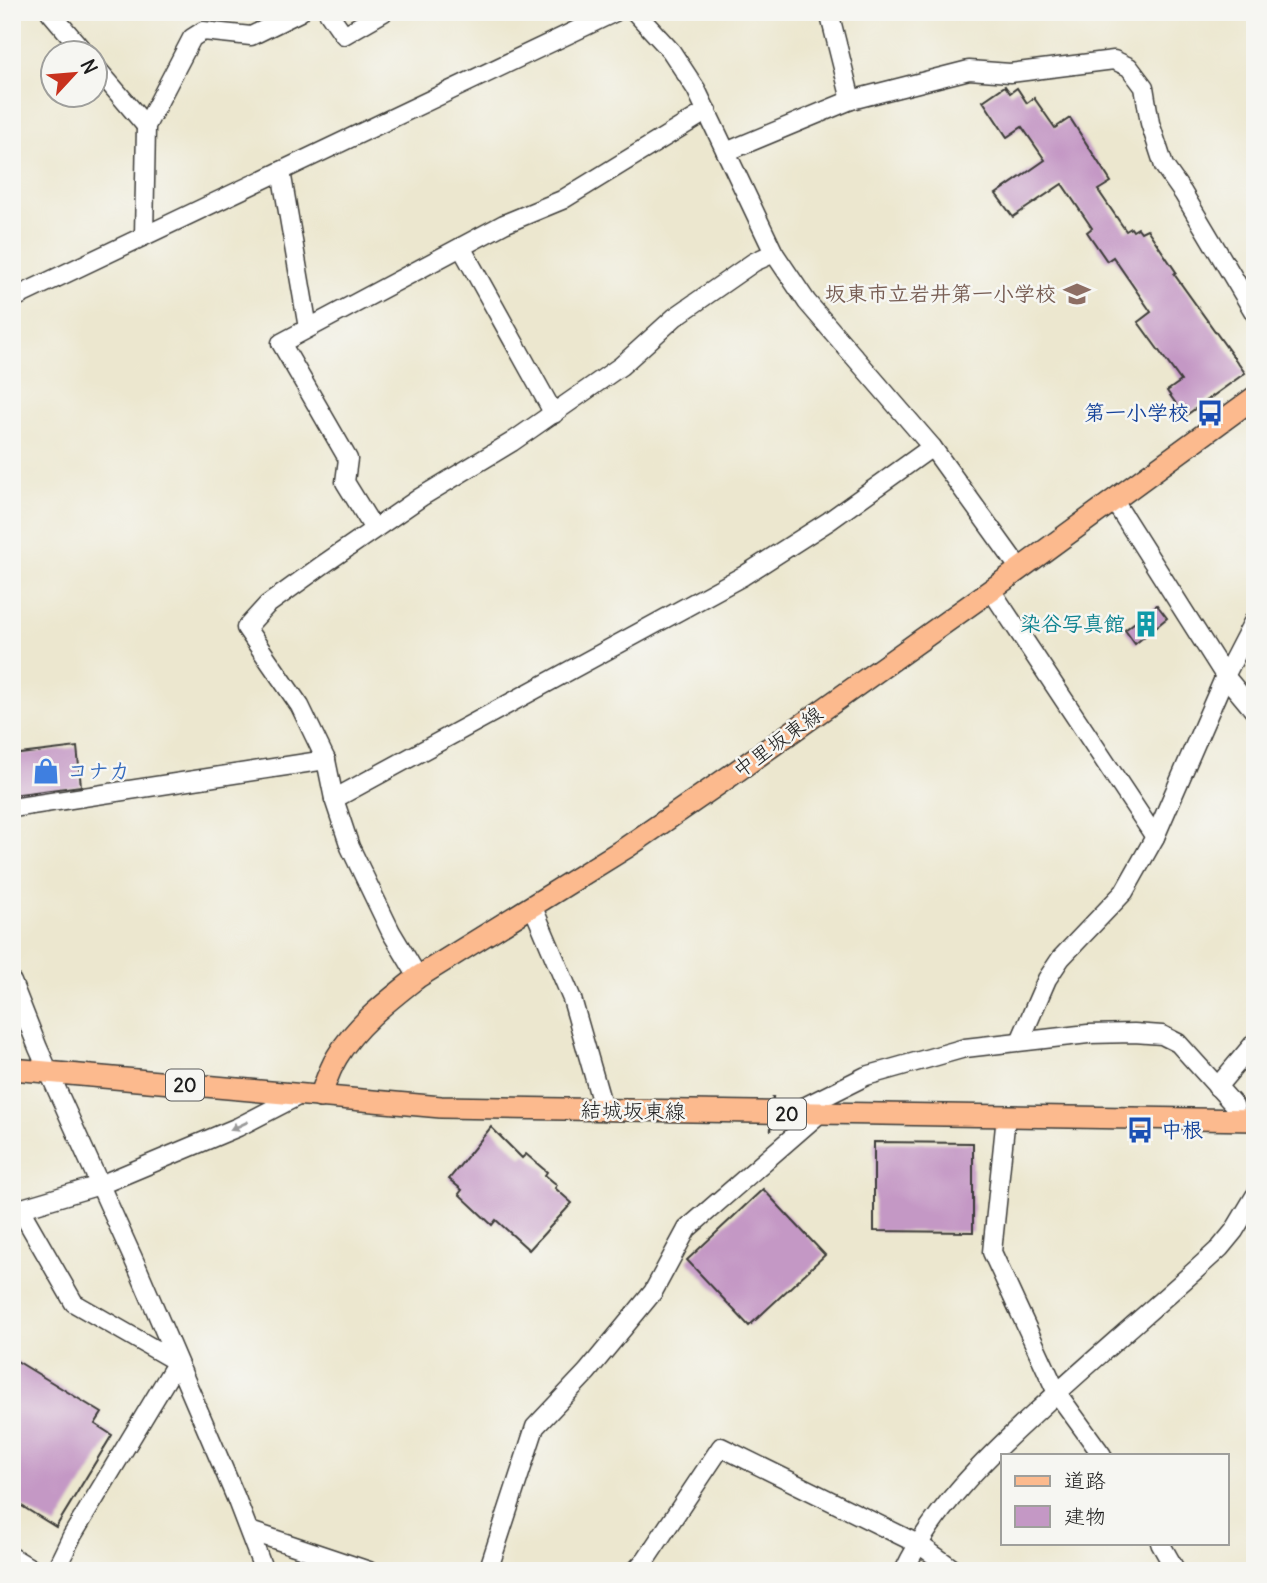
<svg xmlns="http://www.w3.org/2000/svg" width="1267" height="1583" font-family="Delius,'Klee One',sans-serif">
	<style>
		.building { fill: #c498c5 }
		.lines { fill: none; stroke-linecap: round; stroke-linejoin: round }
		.minor-casing { stroke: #3b3a37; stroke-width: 21 }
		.major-casing { stroke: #3b3a37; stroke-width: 24 }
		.minor { stroke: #fff; stroke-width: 18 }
		.major { stroke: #fcba8e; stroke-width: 21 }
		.path-bridge { stroke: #3b3a37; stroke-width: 2.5; stroke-dasharray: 5 5; stroke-linecap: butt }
		.oneway { fill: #999 }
		.labels { text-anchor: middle; stroke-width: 5; stroke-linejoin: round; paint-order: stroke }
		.shield { fill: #f6f6f2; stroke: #5d5d5c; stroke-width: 2 }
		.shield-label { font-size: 19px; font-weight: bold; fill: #1c1c1c }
		.education-label { font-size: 21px; font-weight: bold; fill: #785e54; stroke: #f6f6f2; text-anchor: end }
		.transit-label { font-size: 21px; font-weight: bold; fill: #164399; stroke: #f6f6f2; text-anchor: end }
		.culture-label { font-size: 21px; font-weight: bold; fill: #0d838f; stroke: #f6f6f2; text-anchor: end }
		.street-label { font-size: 21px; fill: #1c1c1c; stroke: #f6f6f2 }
		.shop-label { font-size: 21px; font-weight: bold; fill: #366cbe; stroke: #f6f6f2; text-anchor: start }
	</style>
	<rect width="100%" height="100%" fill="#f6f6f2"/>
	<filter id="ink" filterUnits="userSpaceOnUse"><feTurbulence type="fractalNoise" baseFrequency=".0143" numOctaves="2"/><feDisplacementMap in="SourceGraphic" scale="14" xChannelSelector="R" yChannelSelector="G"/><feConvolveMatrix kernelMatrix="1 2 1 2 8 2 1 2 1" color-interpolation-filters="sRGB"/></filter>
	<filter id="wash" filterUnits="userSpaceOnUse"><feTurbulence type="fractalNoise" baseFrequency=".00686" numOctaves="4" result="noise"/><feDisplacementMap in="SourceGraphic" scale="28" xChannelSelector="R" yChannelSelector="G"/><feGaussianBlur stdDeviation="1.57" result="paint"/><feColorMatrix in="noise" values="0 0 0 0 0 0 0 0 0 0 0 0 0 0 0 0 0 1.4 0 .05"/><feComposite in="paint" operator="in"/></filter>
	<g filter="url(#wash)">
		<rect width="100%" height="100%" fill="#ece7cf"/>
		<g id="blocks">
			<g class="building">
				<path d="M1005,86l5,7 7,-5 10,15 7,-5 21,30 15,-10 41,64 -13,8 28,41 5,-3 2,3 5,-3 3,4 6,-3 29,43 -2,2 71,99 -60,43 -18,-25 14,-10 -43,-59 13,-10 -38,-55 -6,4 -20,-29 5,-4 -30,-44 -49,33 -17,-23 49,-34 -23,-33 -15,10 -24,-36z"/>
				<path d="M1157,605l10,13 -32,26 -10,-14z"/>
				<path d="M77,747l4,39 -69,9v-40z"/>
				<path d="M491,1127l31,31 4,-4 21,18 -2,3 12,10 -2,3 17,15 -43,47 -33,-30 -4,5 -33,-31 3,-4 -13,-11z"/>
				<path d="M874,1142l99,1v89l-99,-1z"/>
				<path d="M763,1189l62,66 -76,71 -62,-66z"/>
				<path d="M12,1358l90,55 -7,11 17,11 -56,92 -44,-27z"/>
			</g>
		</g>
	</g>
	<g filter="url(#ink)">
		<use href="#blocks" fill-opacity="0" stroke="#3b3a37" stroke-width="2"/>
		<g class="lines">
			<g class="minor-casing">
				<g id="minor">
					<path d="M50,12l34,40"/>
					<path d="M328,12l16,23 40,-23"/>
					<path d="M635,12l36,39 25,38 78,164 33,49 125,145 88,122"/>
					<path d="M94,65l52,61"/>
					<path d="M851,100l118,-30 41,3 104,-13 15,7 15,20 6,36 14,43 19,27 72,121"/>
					<path d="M726,152l125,-52 -22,-88"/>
					<path d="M281,171l27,157"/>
					<path d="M144,236l2,-110 46,-88 11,-7 48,5 49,-24"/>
					<path d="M461,247l93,167"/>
					<path d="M12,299l603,-287"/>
					<path d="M1114,501l111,175 30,36"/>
					<path d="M374,529l-29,-47 3,-23 -67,-116 223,-119 58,-24 145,-89"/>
					<path d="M991,590l164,247"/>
					<path d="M334,799l409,-223 86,-55 103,-74"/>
					<path d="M12,808l314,-48"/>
					<path d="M532,905l40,94 32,112"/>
					<path d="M418,977l-27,-45 -41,-85 -16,-48 -8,-39 -26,-54 -54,-78 21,-23 54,-39 100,-69 91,-55 109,-76 54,-49 79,-55 20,-9"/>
					<path d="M12,982l26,66 99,219 99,231 28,73"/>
					<path d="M1020,1041l27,-62 14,-21 63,-66 31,-55 70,-161 30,-58"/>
					<path d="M1217,1087l38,-45"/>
					<path d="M790,1114l76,-38 99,-28 123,-14 46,-1 28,2 16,8 56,62 4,15"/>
					<path d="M1006,1116l-14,136 65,141 45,62"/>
					<path d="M20,1209l54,94 103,59 -105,174 -17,35"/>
					<path d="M12,1211l88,-26 138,-58 62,-32"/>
					<path d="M250,1531l119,40"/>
					<path d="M1160,1543l16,28"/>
					<path d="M12,1557l23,14"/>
					<path d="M488,1571l47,-144 52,-55 66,-80 34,-63 132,-115"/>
					<path d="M635,1571l11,-12 75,-112 199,98 36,26"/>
					<path d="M904,1571c28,-60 81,-112 129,-156 61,-57 125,-110 187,-167l14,-17 21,-35"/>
				</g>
			</g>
			<g class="major-casing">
				<g id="major">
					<path d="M12,1069l429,38 814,13"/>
					<path d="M320,1097c5,-13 9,-27 17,-40 19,-32 52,-57 81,-80l209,-130 103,-71 261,-186 264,-193"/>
				</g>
			</g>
			<use href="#minor" class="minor"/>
			<use href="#major" class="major"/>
			<path class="path-bridge" d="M771,1131l2,-36"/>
		</g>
		<defs><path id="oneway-solid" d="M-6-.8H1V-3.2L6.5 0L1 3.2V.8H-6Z" transform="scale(1.75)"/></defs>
		<use class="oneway" href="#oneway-solid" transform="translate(239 1126) rotate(155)"/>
	</g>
	<defs>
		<g id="school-bare" transform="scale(2.1)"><path d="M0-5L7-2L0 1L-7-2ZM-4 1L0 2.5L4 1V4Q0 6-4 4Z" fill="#8d6e63" stroke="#f6f6f2" stroke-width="2.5" paint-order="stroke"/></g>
		<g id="bus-bare" transform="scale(2.1)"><path d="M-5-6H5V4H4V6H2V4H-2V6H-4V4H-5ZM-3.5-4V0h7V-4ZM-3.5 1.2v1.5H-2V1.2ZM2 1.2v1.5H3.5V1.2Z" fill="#1a4fb4" stroke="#f6f6f2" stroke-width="2.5" paint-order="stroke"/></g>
		<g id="building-bare" transform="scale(2.1)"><path d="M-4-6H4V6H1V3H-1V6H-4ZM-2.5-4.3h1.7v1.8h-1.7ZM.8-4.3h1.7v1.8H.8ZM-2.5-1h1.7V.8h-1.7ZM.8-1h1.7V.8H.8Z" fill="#0f9aa8" stroke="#f6f6f2" stroke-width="2.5" paint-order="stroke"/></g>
		<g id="shop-bare" transform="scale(2.1)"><path d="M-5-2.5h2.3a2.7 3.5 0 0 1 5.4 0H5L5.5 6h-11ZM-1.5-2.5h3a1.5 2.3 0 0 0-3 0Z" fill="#3f7fe0" stroke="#f6f6f2" stroke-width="2.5" paint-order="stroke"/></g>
	</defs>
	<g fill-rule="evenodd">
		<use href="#school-bare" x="1077" y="294"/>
		<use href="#bus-bare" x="1210" y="413"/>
		<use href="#building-bare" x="1146" y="624"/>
		<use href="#shop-bare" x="46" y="771"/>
		<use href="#bus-bare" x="1140" y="1130"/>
	</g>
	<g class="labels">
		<g class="shield">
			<rect x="166" y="1069.5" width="38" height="31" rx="5"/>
			<rect x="768" y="1098.5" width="38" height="31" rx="5"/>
		</g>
		<g class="shield-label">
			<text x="185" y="1092">20</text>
			<text x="787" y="1121">20</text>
		</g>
		<g class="education-label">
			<text x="1056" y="301">坂東市立岩井第一小学校</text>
		</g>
		<g class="transit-label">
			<text x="1189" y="420">第一小学校</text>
			<text x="1161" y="1137" text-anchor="start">中根</text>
		</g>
		<g class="culture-label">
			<text x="1125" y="631">染谷写真館</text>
		</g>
		<g class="street-label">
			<text transform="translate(778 742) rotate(-36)" y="7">中里坂東線</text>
			<text transform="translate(633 1111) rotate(1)" y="7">結城坂東線</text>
		</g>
		<g class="shop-label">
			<text x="67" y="778">コナカ</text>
		</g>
	</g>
	<rect width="1267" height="1583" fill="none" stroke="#f6f6f2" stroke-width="42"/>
	<rect x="1001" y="1454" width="228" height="91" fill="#f6f6f2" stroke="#9f9f9c" stroke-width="2"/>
	<rect x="1015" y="1476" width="35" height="10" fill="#fcba8e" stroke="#9f9f9c" stroke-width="2"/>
	<text x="1064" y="1488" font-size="21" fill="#1c1c1c">道路</text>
	<rect x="1015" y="1506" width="35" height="21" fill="#c498c5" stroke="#9f9f9c" stroke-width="2"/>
	<text x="1064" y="1524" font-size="21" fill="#1c1c1c">建物</text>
	<g transform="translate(74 74) rotate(64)"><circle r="33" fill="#f6f6f2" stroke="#9f9f9c" stroke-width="2"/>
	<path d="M0-5L12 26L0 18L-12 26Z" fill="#c8321e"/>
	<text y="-10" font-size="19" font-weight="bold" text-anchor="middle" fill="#1c1c1c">N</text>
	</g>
</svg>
